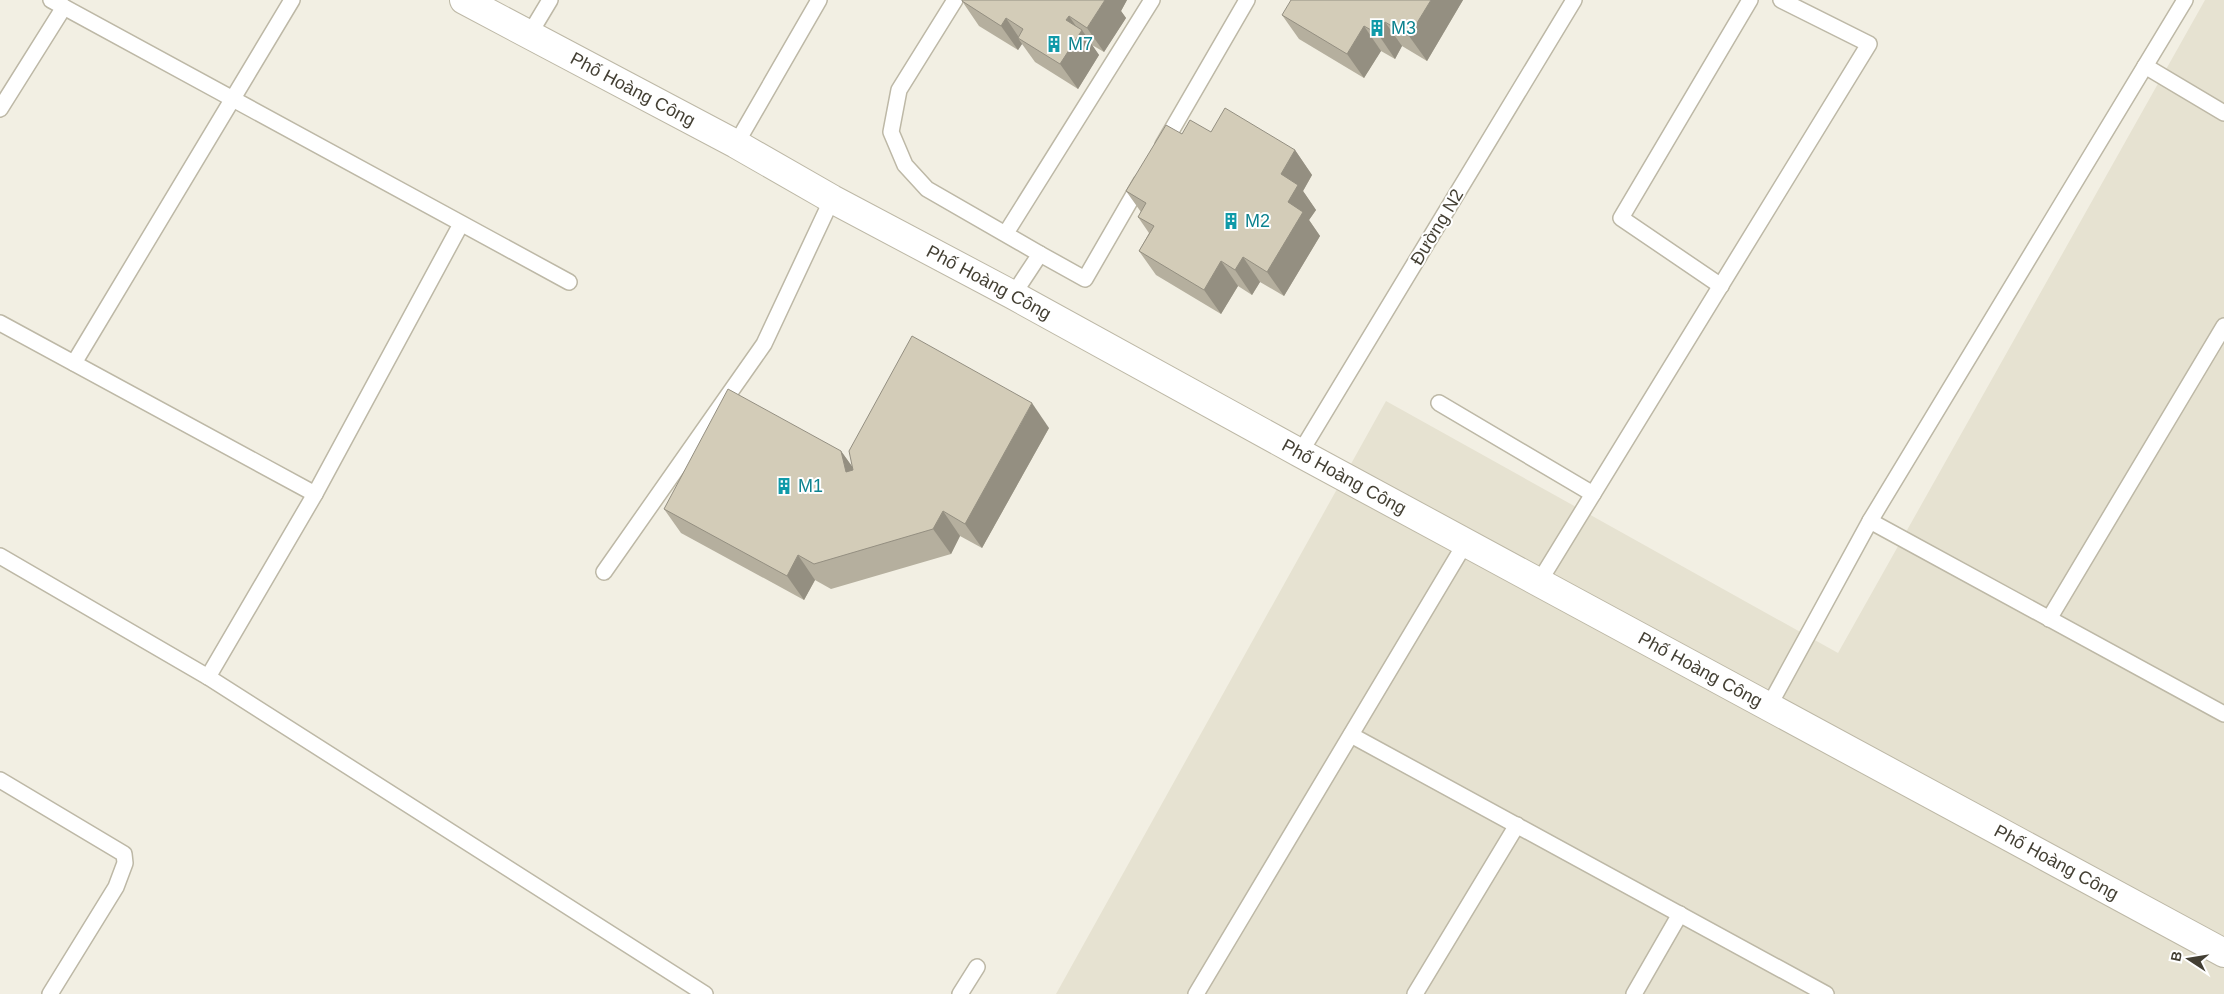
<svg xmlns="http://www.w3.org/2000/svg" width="2224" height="994" font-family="Helvetica,sans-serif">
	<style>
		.residential { fill: #e6e2d1 }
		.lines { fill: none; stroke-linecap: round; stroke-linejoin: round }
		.service-casing { stroke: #bdb8a6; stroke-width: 18 }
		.minor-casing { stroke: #bdb8a6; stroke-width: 30 }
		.service { stroke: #fff; stroke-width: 15 }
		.minor { stroke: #fff; stroke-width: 28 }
		.wall { fill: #b5af9e }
		.shaded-wall { fill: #948f81 }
		.building { fill: #d3ccb8; stroke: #948f81 }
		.labels { text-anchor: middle; stroke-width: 4; stroke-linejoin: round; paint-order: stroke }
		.culture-label { font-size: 18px; fill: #0d838f; stroke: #fff; text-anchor: start }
		.street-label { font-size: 18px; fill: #433f33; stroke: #fff }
	</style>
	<rect width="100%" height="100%" fill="#f2efe3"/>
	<path class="residential" d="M2205,0h19v994h-1168l330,-593 452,252z"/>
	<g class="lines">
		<g class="service-casing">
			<g id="service">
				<path d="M51,0l518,282"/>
				<path d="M955,0l-56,90 -8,42 14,33 22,24 113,65 -27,41"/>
				<path d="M529,35l21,-35"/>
				<path d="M2145,66l79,47"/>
				<path d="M0,109l64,-102"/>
				<path d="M736,144l83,-144"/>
				<path d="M1163,145l84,-145"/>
				<path d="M1006,233l146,-233"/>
				<path d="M1040,254l45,25 56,-97"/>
				<path d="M1721,286l-100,-68 129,-218"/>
				<path d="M0,323l315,171"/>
				<path d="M74,363l218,-363"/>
				<path d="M1439,403l154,91"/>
				<path d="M1300,453l274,-453"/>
				<path d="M1870,521l354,193"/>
				<path d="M0,556l208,121 497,317"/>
				<path d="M604,572l160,-228 68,-145"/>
				<path d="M1539,582l330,-538 -88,-44"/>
				<path d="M2049,619l175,-293"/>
				<path d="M208,677l107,-183 146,-270"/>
				<path d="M1769,706l101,-185 315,-521"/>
				<path d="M1351,735l475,259"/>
				<path d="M0,780l124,74 1,9 -9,24 -66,107"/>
				<path d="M960,994l17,-27"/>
				<path d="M1196,994l270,-452"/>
				<path d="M1415,994l102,-169"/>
				<path d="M1634,994l46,-80"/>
			</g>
		</g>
		<g class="minor-casing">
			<g id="minor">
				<path id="s1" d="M464,0l272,144 96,55 181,96 287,158 924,500"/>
			</g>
		</g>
		<use href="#service" class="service"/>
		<use href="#minor" class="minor"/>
	</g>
	<g class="wall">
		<path d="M962,0h165l-6,11 5,7 -22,34 -12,-7 7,10 -21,34 -43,-27 -13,-18 -4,6 -39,-24 -17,-25z"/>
		<path d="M1463,0l-36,61 -25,-15 -7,13 -14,-8 -17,27 -65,-39 -17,-24z"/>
		<path d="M1211,132l84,18 17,25 -9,16 13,19 -7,10 11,16 -36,60 -24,-14 -8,13 -14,-9 -17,28 -65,-39 -17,-24 10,-18 -11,-16 3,-5 -15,-21 56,-57z"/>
		<path d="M1049,428l-67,120 -22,-12 -9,18 -120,35 -16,-9 -11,20 -123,-67 -17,-24 177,-58 12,17z"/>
	</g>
	<g class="shaded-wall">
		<path d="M1105,0h22l-6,11 5,7 -22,34 -17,-24z"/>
		<path d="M1431,0h32l-36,61 -18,-25z"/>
		<path d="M1069,16l11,16 2,-2 17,25 -21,34 -18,-25 6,-44z"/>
		<path d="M1006,18l14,21 -2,-1 4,6 -4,6 -17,-24z"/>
		<path d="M1385,22l17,24 -7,13 -17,-25z"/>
		<path d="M1364,26l17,25 -17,27 -17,-24z"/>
		<path d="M1295,150l17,25 -9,16 13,19 -7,10 11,16 -36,60 -17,-24 21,-70 -7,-28z"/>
		<path d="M1243,257l17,25 -8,13 -17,-25z"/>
		<path d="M1221,261l17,25 -17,28 -17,-24z"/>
		<path d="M1032,403l17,25 -67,120 -17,-24z"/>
		<path d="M841,451l18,25 -13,-4z"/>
		<path d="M943,511l17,25 -9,18 -18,-25z"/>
		<path d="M798,555l17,25 -11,20 -17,-24z"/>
	</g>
	<g class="building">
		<path d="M962,0h143l-18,28 -18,-12 -3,4 16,10 -22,34 -42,-26 5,-9 -17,-11 -5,8 -39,-25z"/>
		<path d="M1291,0h140l-22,36 -24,-14 -7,12 -14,-8 -17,28 -65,-39z"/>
		<path d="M1225,108l70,42 -14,24 17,11 -10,17 15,10 -36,60 -24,-15 -8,13 -14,-9 -17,29 -65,-39 15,-25 -16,-9 8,-14 -20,-12 40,-66 16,9 8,-14 21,12z"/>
		<path d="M912,336l120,67 -67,121 -22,-13 -10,18 -119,35 -16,-9 -11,21 -123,-67 64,-120 113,62 5,21 7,-2 -4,-19z"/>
	</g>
	<defs>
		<g id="building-bare" transform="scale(1.35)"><path d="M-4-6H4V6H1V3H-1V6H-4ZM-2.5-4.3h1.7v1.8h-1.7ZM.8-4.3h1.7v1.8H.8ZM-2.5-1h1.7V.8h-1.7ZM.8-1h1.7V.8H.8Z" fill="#0f9aa8" stroke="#fff" stroke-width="2.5" paint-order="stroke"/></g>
	</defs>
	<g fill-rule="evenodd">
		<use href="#building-bare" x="1377" y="28"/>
		<use href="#building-bare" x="1054" y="44"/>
		<use href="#building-bare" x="1231" y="221"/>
		<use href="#building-bare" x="784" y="486"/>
	</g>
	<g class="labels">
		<g class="culture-label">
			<text x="1391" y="34">M3</text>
			<text x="1068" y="50">M7</text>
			<text x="1245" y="227">M2</text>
			<text x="798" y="492">M1</text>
		</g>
		<g class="street-label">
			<text dy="6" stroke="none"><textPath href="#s1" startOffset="191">Phố Hoàng Công</textPath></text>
			<text transform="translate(1437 227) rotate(-59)" y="6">Đường N2</text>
			<text dy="6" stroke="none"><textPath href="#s1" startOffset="596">Phố Hoàng Công</textPath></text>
			<text dy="6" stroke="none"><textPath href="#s1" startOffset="1001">Phố Hoàng Công</textPath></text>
			<text dy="6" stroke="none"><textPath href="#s1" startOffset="1406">Phố Hoàng Công</textPath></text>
			<text dy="6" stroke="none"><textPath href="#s1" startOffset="1811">Phố Hoàng Công</textPath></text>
		</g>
	</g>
	<g transform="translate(2189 959) rotate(282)" stroke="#ffffff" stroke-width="4" paint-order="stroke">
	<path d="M0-4L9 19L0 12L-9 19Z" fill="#433f33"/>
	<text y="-8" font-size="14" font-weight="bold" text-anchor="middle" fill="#433f33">B</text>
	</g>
</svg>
